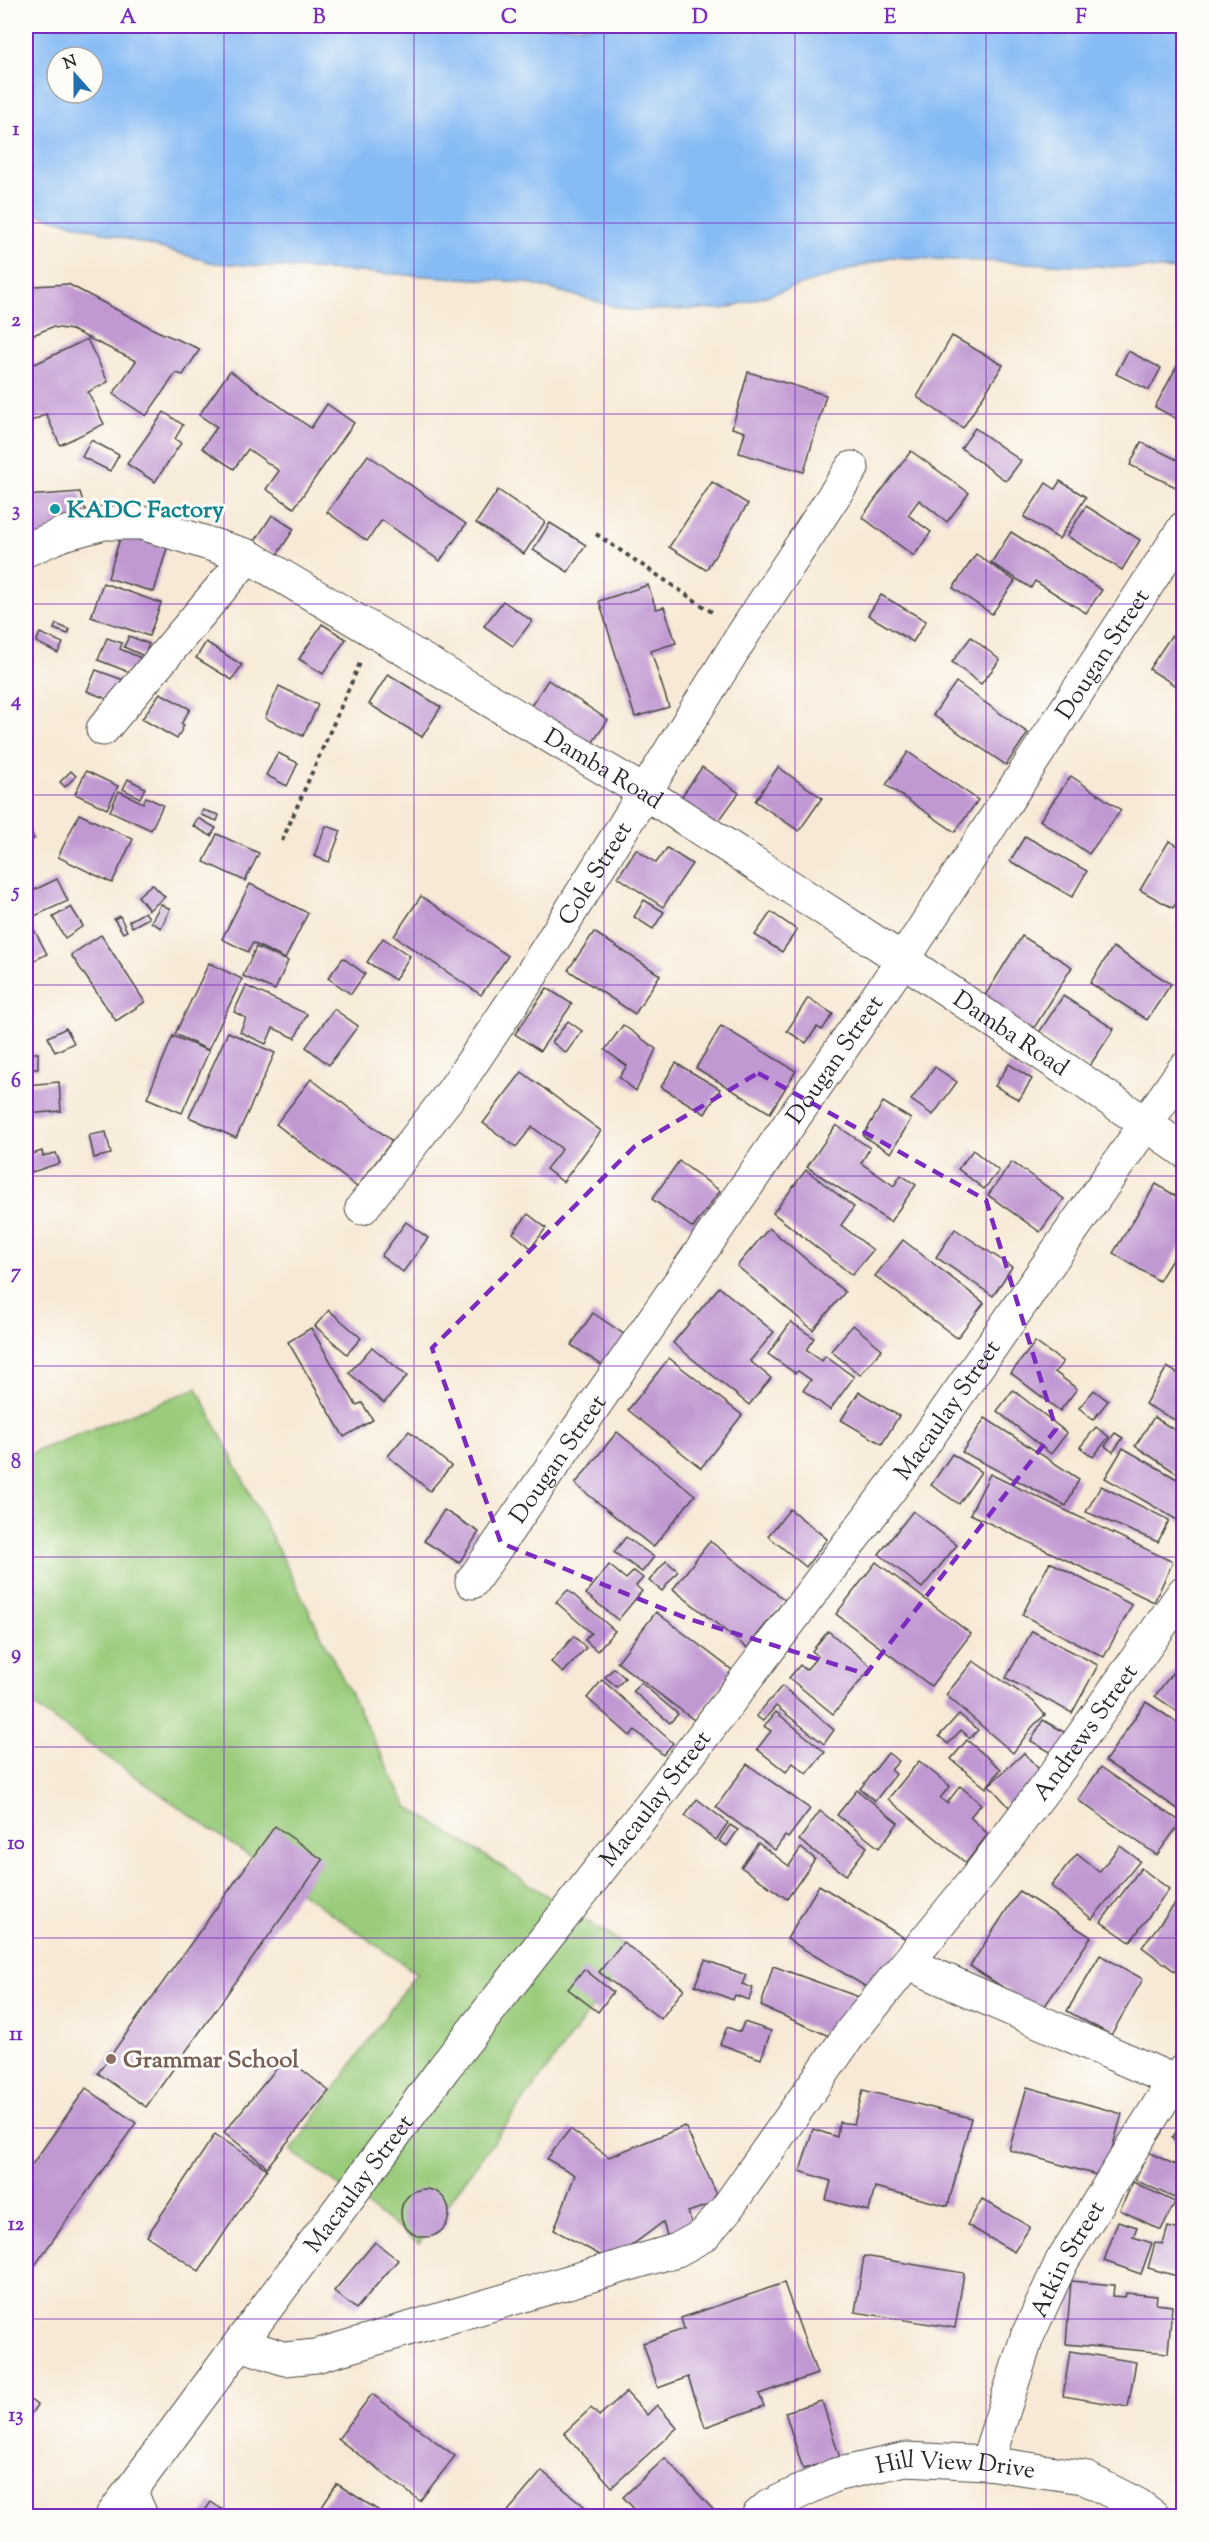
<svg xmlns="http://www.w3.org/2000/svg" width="1209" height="2542" font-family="'Sorts Mill Goudy',serif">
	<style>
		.green { fill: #9acc7c; stroke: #627c54; stroke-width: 1.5 }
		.water { fill: #86bbf5; stroke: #587390; stroke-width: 1.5; fill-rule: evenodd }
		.building { fill: #c098d2 }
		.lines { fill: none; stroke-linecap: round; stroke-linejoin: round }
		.minor-casing { stroke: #4a4844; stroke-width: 35 }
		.tertiary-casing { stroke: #4a4844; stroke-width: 35 }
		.path { stroke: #4a4844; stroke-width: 4; stroke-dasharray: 4.5 4.5; stroke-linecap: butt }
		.minor { stroke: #fff; stroke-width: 33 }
		.tertiary { stroke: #fff; stroke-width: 33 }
		.marked { fill: none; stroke: #7b2cbf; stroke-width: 4.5; stroke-dasharray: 12 8; stroke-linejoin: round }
		.grid { fill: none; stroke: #7b2cbf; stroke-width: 1.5; stroke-opacity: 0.55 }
		.culture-dot { fill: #0f9aa8; stroke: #fdfcf7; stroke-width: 2 }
		.education-dot { fill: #8d6e63; stroke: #fdfcf7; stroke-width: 2 }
		.labels { text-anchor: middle; stroke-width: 6; stroke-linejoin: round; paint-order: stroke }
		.culture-label { font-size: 24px; font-weight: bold; fill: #0d838f; stroke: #fdfcf7; text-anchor: start }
		.street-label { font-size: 24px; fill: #2b2b2b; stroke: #fdfcf7 }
		.education-label { font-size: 24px; font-weight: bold; fill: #785e54; stroke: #fdfcf7; text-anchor: start }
		.neatline { fill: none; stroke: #7b2cbf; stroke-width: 2 }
		.grid-label { font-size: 20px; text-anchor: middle; font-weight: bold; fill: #7b2cbf }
	</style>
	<rect width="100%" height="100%" fill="#fdfcf7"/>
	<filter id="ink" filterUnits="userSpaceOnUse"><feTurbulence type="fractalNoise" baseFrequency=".0167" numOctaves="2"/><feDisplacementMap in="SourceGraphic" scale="12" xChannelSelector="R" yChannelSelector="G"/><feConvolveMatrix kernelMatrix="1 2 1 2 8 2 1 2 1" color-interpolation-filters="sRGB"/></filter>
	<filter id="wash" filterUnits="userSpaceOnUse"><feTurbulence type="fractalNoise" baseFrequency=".008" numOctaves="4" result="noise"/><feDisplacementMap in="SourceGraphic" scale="24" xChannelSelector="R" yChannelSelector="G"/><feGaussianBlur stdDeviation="1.35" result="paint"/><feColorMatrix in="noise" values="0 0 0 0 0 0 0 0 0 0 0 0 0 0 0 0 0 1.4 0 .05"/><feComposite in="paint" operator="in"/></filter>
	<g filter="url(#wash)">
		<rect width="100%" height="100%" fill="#f7e9d5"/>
		<path class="green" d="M197,1388l210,418 227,145 -215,292 -128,-92 125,-178 -390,-273v-245z"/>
		<path class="water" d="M26,26h1157v244l-293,-13 -166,52 -96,1 -103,-28 -311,-19 -188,-52zM57,57h36v36h-36z"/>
		<g id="blocks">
			<g class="building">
				<path d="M68,284l89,47 43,18 -17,26 -7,-2 -30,43 -33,-22 23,-33 -64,-31 -20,-3 -26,11v-48l8,-4z"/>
				<path d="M952,336l51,29 -40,63 -46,-31z"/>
				<path d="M87,339l21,43 -20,10 16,32 -44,21 -14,-31 -20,10v-62l6,-3 3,5z"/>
				<path d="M1128,351l33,17 -12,22 -33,-16z"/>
				<path d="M1184,353v70l-29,-16z"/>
				<path d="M230,371l81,57 16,-24 27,19 -60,85 -28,-19 13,-18 -31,-22 -14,20 -32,-21 15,-21 -18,-12z"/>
				<path d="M748,372l78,23 -22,77 -65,-19 6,-21 -13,-4z"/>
				<path d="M164,412l19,13 -8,14 6,4 -26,39 -28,-18z"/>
				<path d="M975,428l46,33 -15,20 -45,-33z"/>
				<path d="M91,440l28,15 -9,16 -28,-14z"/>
				<path d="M1141,442l43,21v28l-54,-26z"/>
				<path d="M911,451l58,42 -22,29 -28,-22 -11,15 23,17 -17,24 -52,-39z"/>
				<path d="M368,455l98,69 -26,37 -58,-41 -15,21 -40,-29z"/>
				<path d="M1060,481l26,16 -27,42 -35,-22 22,-34 9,6z"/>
				<path d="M712,482l36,22 -42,66 -37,-23z"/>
				<path d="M498,490l47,32 -21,32 -48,-31z"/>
				<path d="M80,492l9,29 -63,24v-49z"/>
				<path d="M1086,506l54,34 -18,30 -55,-34z"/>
				<path d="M272,515l22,14 -17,26 -22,-14z"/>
				<path d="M550,523l36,22 -18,27 -35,-22z"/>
				<path d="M1011,532l91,58 -16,23 -51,-32 -4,7 -40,-25z"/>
				<path d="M121,535l46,13 -13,44 -46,-14z"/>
				<path d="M976,554l39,27 -23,33 -39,-26z"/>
				<path d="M103,583l58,20 -12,33 -58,-19z"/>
				<path d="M648,585l8,24 8,-2 12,36 -25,8 18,56 -34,10 -36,-116z"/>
				<path d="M881,595l45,26 -13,21 -45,-27z"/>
				<path d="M503,601l29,20 -19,25 -29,-20z"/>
				<path d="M56,624l14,6 -2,4 -14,-5z"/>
				<path d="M322,624l24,15 -23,35 -24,-15z"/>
				<path d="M40,633l23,10 -5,10 -22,-11z"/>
				<path d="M129,636l20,8 -5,12 -20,-9z"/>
				<path d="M1171,636l13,8v47l-35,-22z"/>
				<path d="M971,637l29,23 -19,24 -29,-22z"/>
				<path d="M107,638l15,5 -2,6 21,9 -7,16 -36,-14z"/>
				<path d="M206,642l36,23 -10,15 -36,-22z"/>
				<path d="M96,670l30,11 -9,22 -30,-12z"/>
				<path d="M388,674l53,33 -19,30 -53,-33z"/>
				<path d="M548,680l60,40 -19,28 -60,-39z"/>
				<path d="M956,682l72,51 -22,32 -73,-50z"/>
				<path d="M279,686l39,19 -15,31 -38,-18z"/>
				<path d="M160,693l30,16 -9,15 3,1 -7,14 -35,-20z"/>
				<path d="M908,752l70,48 -23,32 -69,-47z"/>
				<path d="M278,753l20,10 -11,23 -21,-11z"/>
				<path d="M702,767l37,26 -28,39 -36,-26z"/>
				<path d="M778,767l44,31 -23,33 -44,-30z"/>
				<path d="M71,771l5,5 -11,11 -5,-5z"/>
				<path d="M86,771l32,15 -11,23 -32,-15z"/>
				<path d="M1071,776l50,34 -32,44 -49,-34z"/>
				<path d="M128,779l17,9 -5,10 -17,-9z"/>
				<path d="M119,791l24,12 3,-6 17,8 -12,25 -41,-19z"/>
				<path d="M203,810l16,5 -2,6 -16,-6z"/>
				<path d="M79,814l54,25 -21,44 -54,-26z"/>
				<path d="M198,818l18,10 -5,8 -18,-10z"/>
				<path d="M26,821l8,18 -8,4z"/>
				<path d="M326,826l15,5 -12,31 -15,-6z"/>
				<path d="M217,834l42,19 -14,28 -41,-19z"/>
				<path d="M1025,836l62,35 -15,26 -62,-36z"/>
				<path d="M1169,841l15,8v41l-11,18 -33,-18z"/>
				<path d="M667,848l25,16 -29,43 -45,-30 18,-28 20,14z"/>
				<path d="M57,879l11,22 -40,18 -2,-6v-19z"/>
				<path d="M152,884l13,13 -16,13 -11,-14z"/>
				<path d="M250,884l58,29 -23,46 -32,-16 -5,9 -26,-13z"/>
				<path d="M421,896l87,60 -27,39 -87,-59z"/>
				<path d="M644,900l20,12 -11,17 -19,-12z"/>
				<path d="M161,904l9,5 -9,19 -10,-6z"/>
				<path d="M71,907l12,19 -18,12 -12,-21z"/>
				<path d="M145,912l4,6 -17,9 -3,-6z"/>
				<path d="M771,912l26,18 -15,22 -27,-17z"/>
				<path d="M120,916l7,15 -4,2 -9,-14z"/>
				<path d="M31,924l16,30 -20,10 -1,-37z"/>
				<path d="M594,932l66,43 -25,39 -67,-44z"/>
				<path d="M101,935l44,67 -29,19 -45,-66z"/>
				<path d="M1022,936l50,31 -41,66 -50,-31z"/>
				<path d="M383,938l27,18 -15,24 -28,-18z"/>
				<path d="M256,947l32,14 -13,29 -32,-14z"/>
				<path d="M1113,947l58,37 -24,36 -57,-37z"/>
				<path d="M343,958l22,16 -14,20 -23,-16z"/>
				<path d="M209,963l33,16 -34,71 -33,-16z"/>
				<path d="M246,986l61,28 -12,24 -22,-10 -7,16 -26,-12 6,-14 -12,-6z"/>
				<path d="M547,988l25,16 -32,47 -25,-17z"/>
				<path d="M1063,996l51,33 -25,38 -51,-33z"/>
				<path d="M808,998l25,16 -11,16 -5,-3 -11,16 -19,-12z"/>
				<path d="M334,1009l24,17 -29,39 -23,-18z"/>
				<path d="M568,1021l14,10 -16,22 -14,-11z"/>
				<path d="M623,1025l33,24 -20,42 -17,-14 8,-11 -22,-16z"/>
				<path d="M721,1026l75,45 -26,42 -74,-45z"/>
				<path d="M66,1028l8,15 -19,9 -7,-15z"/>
				<path d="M228,1032l47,21 -39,85 -47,-21z"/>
				<path d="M173,1036l36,15 -27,62 -35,-15z"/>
				<rect x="26" y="1053" width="12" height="16"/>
				<path d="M676,1063l44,26 -15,25 -44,-27z"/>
				<path d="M1009,1064l23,15 -13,21 -24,-14z"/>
				<path d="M935,1067l22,15 -24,33 -22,-15z"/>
				<path d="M522,1072l79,59 -38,51 -17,-13 16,-20 -30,-22 -16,20 -33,-24z"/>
				<path d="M311,1079l81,62 -35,46 -81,-63z"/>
				<path d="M59,1082l2,29 -35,3v-29z"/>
				<path d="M883,1102l28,17 -20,34 -28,-17z"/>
				<path d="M836,1125l34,23 -9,15 33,23 7,-11 15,10 -26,37 -83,-55z"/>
				<path d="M106,1132l5,22 -17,4 -5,-23z"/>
				<path d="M973,1150l26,21 -15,18 -26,-20z"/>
				<path d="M42,1151l1,5 13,-3 4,10 -34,11v-18z"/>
				<path d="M679,1161l41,30 -27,37 -41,-29z"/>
				<path d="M1012,1162l52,37 -24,33 -52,-37z"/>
				<path d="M806,1170l48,37 -13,18 32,25 -21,25 -79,-62z"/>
				<path d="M1156,1184l28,17v39l-25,41 -46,-28z"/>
				<path d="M528,1214l18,14 -15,20 -18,-15z"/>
				<path d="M406,1222l22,16 -25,34 -22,-16z"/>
				<path d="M769,1228l76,64 -32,38 -76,-64z"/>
				<path d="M955,1229l57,38 -19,29 -57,-39z"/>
				<path d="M903,1240l81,63 -27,35 -82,-62z"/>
				<path d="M719,1287l55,45 -24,29 21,17 -22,27 -76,-62z"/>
				<path d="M329,1310l32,28 -14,16 -32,-28z"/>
				<path d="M593,1313l35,24 -22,31 -35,-23z"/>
				<path d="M791,1322l23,16 -8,12 16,11 3,-5 29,21 -24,33 -27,-20 8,-10 -13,-9 -3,2 -27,-19z"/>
				<path d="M853,1325l29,24 -22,26 -29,-24z"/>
				<path d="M311,1328l45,77 6,-2 11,17 -29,17 -56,-95z"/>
				<path d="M1035,1342l28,20 -8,10 22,17 -17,22 -49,-38z"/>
				<path d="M372,1347l35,29 -23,27 -35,-30z"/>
				<path d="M669,1358l73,57 -41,53 -73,-58z"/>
				<path d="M1167,1367l17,10v48l-39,-21z"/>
				<path d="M1013,1390l54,43 -16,21 -54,-43z"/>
				<path d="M1094,1390l14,11 -15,19 -14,-12z"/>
				<path d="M859,1392l40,24 -17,28 -41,-24z"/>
				<path d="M1154,1417l30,19v42l-49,-32z"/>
				<path d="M985,1418l94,61 -13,27 -104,-54z"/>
				<path d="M1096,1427l13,10 -16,20 -13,-10z"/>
				<path d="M409,1431l42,35 -21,25 -42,-35z"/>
				<path d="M617,1432l78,63 -42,52 -78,-63z"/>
				<path d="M1115,1433l8,5 -10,14 -8,-6z"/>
				<path d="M1123,1448l61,35v41l-79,-46z"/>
				<path d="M952,1454l29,18 -22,32 -28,-19z"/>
				<path d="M990,1474l183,88 -19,40 -184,-88z"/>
				<path d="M1101,1486l68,34 -11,22 -72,-30z"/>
				<path d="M790,1509l37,30 -21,28 -38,-31z"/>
				<path d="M444,1510l35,22 -20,31 -35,-22z"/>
				<path d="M913,1511l44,34 -35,43 -43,-34z"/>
				<path d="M626,1537l28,20 -12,15 -28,-20z"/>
				<path d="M710,1541l75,59 -38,48 -74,-59z"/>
				<path d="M666,1561l12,10 -16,20 -13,-10z"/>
				<path d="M876,1562l95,72 -40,52 -95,-72z"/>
				<path d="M1050,1562l82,43 -28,52 -82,-42z"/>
				<path d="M609,1565l17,14 8,-8 9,7 -7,8 6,5 -24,29 -32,-26z"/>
				<path d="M568,1590l47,41 -18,20 -12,-11 6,-7 -35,-31z"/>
				<path d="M656,1612l76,58 -38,50 -77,-58z"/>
				<path d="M828,1631l44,36 -39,47 -44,-36 11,-13 6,5 12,-14 -6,-5z"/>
				<path d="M1032,1631l66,34 -26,48 -66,-35z"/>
				<path d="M574,1636l12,12 -23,25 -12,-11z"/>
				<path d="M1184,1657v59l-29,-20z"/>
				<path d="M973,1661l60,40 12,14 -12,11 -20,27 -67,-58z"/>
				<path d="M614,1668l11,10 -8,9 -12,-10z"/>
				<path d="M602,1680l71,63 -10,12 -28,-25 -5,6 -43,-38z"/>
				<path d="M641,1683l37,31 -8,9 -37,-32z"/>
				<path d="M782,1686l52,44 -10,14 -48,-38 -13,15 -7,-5z"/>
				<path d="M1146,1702l38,25v86l-79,-52z"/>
				<path d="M776,1712l49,40 -18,22 -14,-11 -7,9 -29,-23 14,-18 -7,-5z"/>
				<path d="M959,1714l19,16 -8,8 -9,-8 -13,14 -9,-8z"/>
				<path d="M1043,1720l28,16 -12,21 -28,-16z"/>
				<path d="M967,1740l34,29 -15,19 -35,-29z"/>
				<path d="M888,1753l11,8 -8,9 5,4 -21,27 -15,-12z"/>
				<path d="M1024,1753l22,24 -35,32 -22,-24z"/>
				<path d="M919,1761l31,25 -10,12 7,5 13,-17 21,18 -11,13 18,17 -22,29 -78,-64z"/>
				<path d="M747,1764l63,45 -22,29 -3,-2 -10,14 -59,-43z"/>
				<path d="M1101,1767l80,55 -24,33 -79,-55z"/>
				<path d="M857,1790l41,33 -19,25 -42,-33z"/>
				<path d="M697,1799l31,24 -12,17 -31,-24z"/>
				<path d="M820,1811l47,36 -21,28 -47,-35z"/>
				<path d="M730,1825l8,5 -11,16 -8,-5z"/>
				<path d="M275,1826l48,34 -177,247 -48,-34z"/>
				<path d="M758,1843l31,23 12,-18 14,11 -28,40 -46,-32z"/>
				<path d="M1120,1846l20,15 -48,58 -41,-33 26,-32 22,18z"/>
				<path d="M1141,1868l28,21 -39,53 -29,-20z"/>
				<path d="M819,1885l87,54 -33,52 -86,-52z"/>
				<path d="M1019,1891l72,46 -50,75 -71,-46z"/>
				<path d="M1178,1900l6,4v74l-42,-31z"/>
				<path d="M623,1942l61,47 -23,30 -62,-47z"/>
				<path d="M1100,1955l43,24 -32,56 -44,-24z"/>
				<path d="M705,1960l41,15 -4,9 11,4 -4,12 -14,-5 -2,5 -38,-15z"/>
				<path d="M773,1966l86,31 -21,43 -77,-34z"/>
				<path d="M584,1969l29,23 -15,20 -30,-23z"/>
				<path d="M744,2022l27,9 -10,28 -41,-15 7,-17 13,5z"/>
				<path d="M286,2057l43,34 -62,76 -43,-35z"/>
				<path d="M1027,2087l95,27 -18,63 -95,-27z"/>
				<path d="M86,2088l50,35 -110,155v-105z"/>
				<path d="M863,2090l108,28 -23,88 -73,-19 -6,24 -43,-11 5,-19 -31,-10 13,-42 24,8 2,-15 15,2z"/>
				<path d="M1184,2120v26l-12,-8z"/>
				<path d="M685,2126l35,75 -32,11 7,22 -26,8 -6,-20 -52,39 -57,-31 21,-55 -28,-16 23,-30 39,28z"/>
				<path d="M215,2134l52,35 -68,102 -52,-35z"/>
				<path d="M1148,2152l36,17v26l-3,6 -46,-21z"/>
				<path d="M1133,2182l42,20 -14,28 -41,-20z"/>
				<circle cx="425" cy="2213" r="24"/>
				<path d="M982,2199l48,28 -16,25 -47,-27z"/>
				<path d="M1118,2221l19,6 -4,10 19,6 -11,31 -37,-13z"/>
				<path d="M1168,2227l16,4v47l-36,-10 7,-25 8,1z"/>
				<path d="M375,2242l23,18 -42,49 -22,-18z"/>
				<path d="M864,2256l100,17 -9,55 -100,-16z"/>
				<path d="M1071,2281l43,4 -1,11 12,1 1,-4 31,3 -1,8 16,2 -4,47 -102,-9z"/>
				<path d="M784,2283l33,91 -58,20 5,12 -59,21 -17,-50 -30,11 -15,-45 41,-14 -3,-11z"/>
				<path d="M1070,2351l66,11 -8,45 -65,-11z"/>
				<path d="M626,2392l21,23 10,-10 20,23 -65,59 -48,-54 27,-25 8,8z"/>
				<path d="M372,2394l83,62 -35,45 -82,-62z"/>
				<path d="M26,2397l11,8 -11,16z"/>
				<path d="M822,2401l18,57 -37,11 -18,-57z"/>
				<path d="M665,2458l54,58h-78l-18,-19z"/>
				<path d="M542,2471l54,45h-92z"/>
				<path d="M337,2484l50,32h-71z"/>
				<path d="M211,2502l21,14h-31z"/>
			</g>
		</g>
	</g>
	<g filter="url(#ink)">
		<use href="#blocks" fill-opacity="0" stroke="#4a4844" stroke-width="1.5"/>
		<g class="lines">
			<g class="minor-casing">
				<g id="minor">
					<path id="s1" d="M26,550l37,-16 41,-11h38l106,33 396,236 259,168 242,163 39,28"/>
					<path d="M103,729l145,-173"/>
					<path id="s2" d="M362,1208l91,-117 78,-116 213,-342 108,-165"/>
					<path id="s3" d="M472,1582l431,-622 281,-432"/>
					<path d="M909,1964l265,117"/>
					<path id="s4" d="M241,2344l44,15 31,-3 361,-106 27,-15 23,-27 125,-177 131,-161 76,-101 125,-177"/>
					<path id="s5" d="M987,2463l40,-126 35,-76 112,-180 10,-11"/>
					<path d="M131,2492l10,24"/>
					<path id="s6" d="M758,2516l10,-9 67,-32 71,-16 81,4 96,14 55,28 15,11"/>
				</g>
			</g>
			<g class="tertiary-casing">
				<g id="tertiary">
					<path id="s7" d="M112,2516l332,-448 215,-274 256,-338 269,-387"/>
				</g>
			</g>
			<g class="path">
				<path d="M596,534l119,80"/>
				<path d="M282,841l78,-178"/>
			</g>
			<use href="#minor" class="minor"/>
			<use href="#tertiary" class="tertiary"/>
		</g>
	</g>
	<path class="marked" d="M758,1073l228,127 70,229 -190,245 -180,-56 -185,-75 -69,-195 203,-202z"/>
	<path class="grid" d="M224,26v2490M414,26v2490M604,26v2490M795,26v2490M986,26v2490M26,223h1158M26,414h1158M26,604h1158M26,795h1158M26,985h1158M26,1176h1158M26,1366h1158M26,1557h1158M26,1747h1158M26,1938h1158M26,2128h1158M26,2319h1158"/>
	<circle class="culture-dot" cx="55" cy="509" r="6"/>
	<circle class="education-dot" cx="111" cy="2059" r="6"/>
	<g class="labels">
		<g class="culture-label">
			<text x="67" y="517">KADC Factory</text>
		</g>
		<g class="street-label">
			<text dy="8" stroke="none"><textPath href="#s3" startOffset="1122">Dougan Street</textPath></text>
			<text dy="8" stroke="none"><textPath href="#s1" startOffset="646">Damba Road</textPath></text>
			<text dy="8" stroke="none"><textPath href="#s2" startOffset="408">Cole Street</textPath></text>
			<text dy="8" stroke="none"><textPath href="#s1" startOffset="1132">Damba Road</textPath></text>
			<text dy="8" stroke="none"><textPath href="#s3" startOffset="636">Dougan Street</textPath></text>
			<text dy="8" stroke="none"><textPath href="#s7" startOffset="1386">Macaulay Street</textPath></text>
			<text dy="8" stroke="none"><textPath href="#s3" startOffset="150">Dougan Street</textPath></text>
			<text dy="8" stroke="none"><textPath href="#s4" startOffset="1116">Andrews Street</textPath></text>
			<text dy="8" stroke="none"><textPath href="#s7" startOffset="900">Macaulay Street</textPath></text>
			<text dy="8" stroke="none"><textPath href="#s7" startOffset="414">Macaulay Street</textPath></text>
			<text dy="8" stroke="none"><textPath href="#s5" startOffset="220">Atkin Street</textPath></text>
			<text dy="8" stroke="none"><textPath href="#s6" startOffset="210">Hill View Drive</textPath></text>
		</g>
		<g class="education-label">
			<text x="123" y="2067">Grammar School</text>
		</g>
	</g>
	<rect width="1209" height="2542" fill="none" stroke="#fdfcf7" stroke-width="66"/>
	<g transform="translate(75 75) rotate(339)"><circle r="28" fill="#fdfcf7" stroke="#a9a8a5" stroke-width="1.5"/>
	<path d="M0-4.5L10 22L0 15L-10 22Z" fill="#1f6fb2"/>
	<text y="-9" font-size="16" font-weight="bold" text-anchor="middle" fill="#2b2b2b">N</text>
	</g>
	<rect x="33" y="33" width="1143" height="2476" class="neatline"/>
	<g class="grid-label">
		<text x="128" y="23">A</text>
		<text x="319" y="23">B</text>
		<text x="509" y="23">C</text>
		<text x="700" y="23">D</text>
		<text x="890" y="23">E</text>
		<text x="1081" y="23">F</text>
		<text x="16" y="135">1</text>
		<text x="16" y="326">2</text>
		<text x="16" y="516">3</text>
		<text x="16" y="706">4</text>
		<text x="16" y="897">5</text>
		<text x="16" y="1087">6</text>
		<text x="16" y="1278">7</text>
		<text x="16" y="1468">8</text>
		<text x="16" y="1659">9</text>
		<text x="16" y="1849">10</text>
		<text x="16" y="2040">11</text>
		<text x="16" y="2230">12</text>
		<text x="16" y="2421">13</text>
	</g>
</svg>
